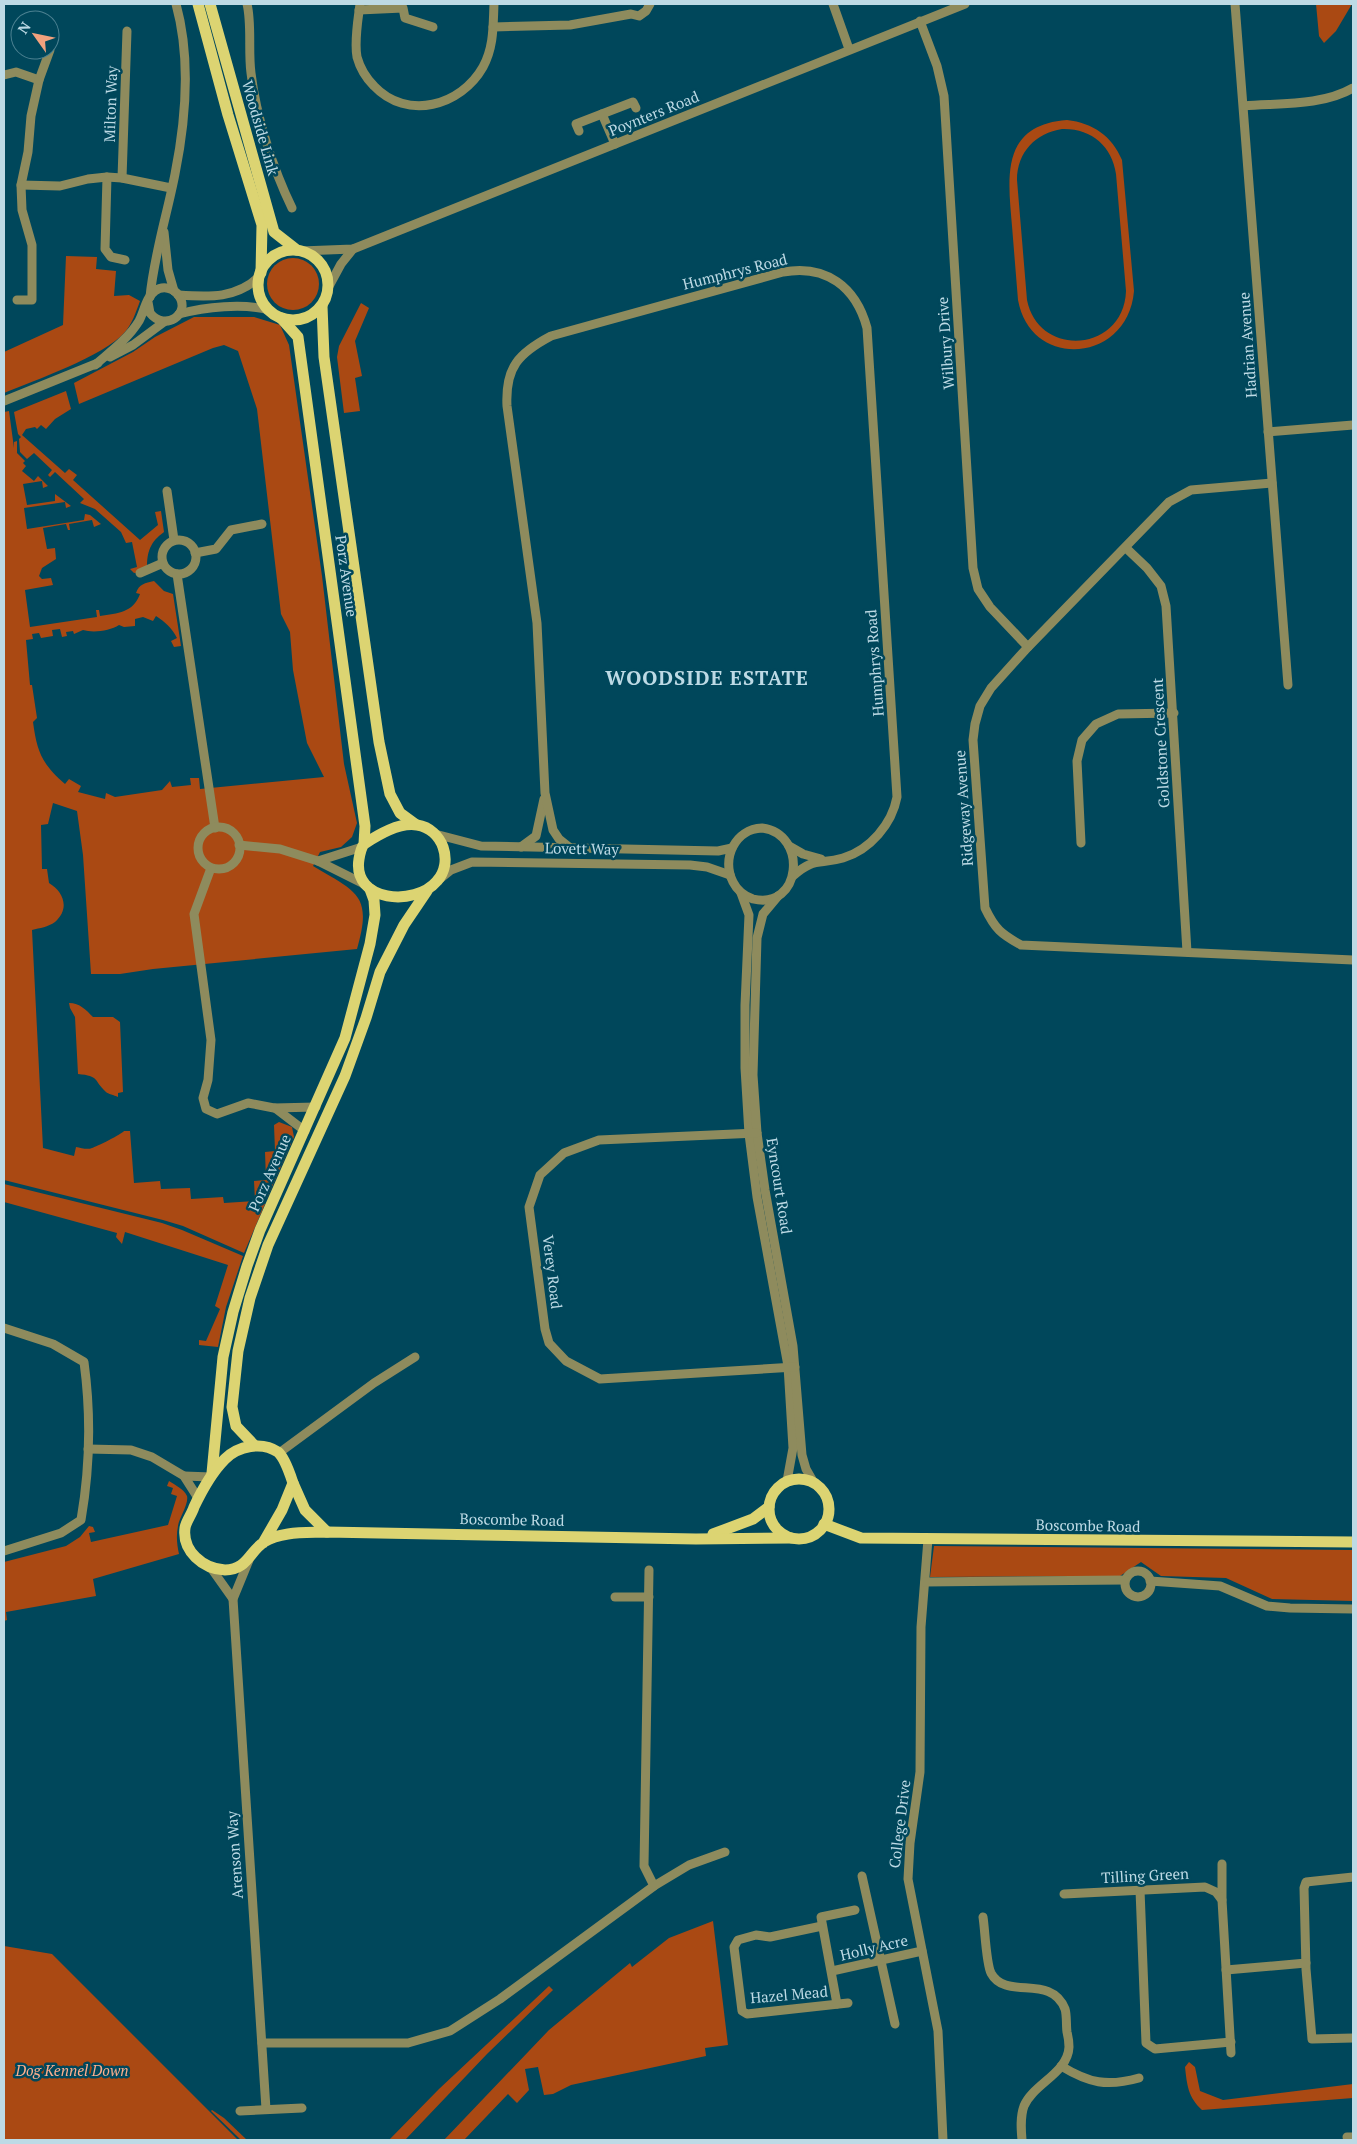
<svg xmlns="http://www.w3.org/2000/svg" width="1357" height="2144" font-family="'PT Serif',serif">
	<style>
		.green { fill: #aa4913; fill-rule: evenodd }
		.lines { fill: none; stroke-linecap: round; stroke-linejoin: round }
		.minor { stroke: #8e8b5d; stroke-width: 9 }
		.major { stroke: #dcd472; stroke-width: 11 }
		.labels { text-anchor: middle; stroke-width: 5; stroke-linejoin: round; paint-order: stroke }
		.street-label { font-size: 15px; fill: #bddae5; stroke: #00475b }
		.park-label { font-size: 15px; font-style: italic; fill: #fdaf8d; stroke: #00475b }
		.district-label { font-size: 20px; font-weight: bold; letter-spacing: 1px; fill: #bddae5; stroke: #00475b }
	</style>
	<rect width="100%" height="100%" fill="#00475b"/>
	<g class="green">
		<path d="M1316,4h36l-16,27 -12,12 -5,-7z"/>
		<path d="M1067,120c26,3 45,16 55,40l12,131c-6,72 -103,80 -116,9 -2,-25 -4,-49 -6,-74 -4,-48 -12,-101 55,-106zM1062,129c29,-1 50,17 54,45l10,117c-2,61 -87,68 -99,9l-10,-120c0,-28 19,-47 45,-51z"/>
		<path d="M66,256l31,1 -1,12 20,2 -2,25 15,-1 11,6c-4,11 -8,23 -15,31 -22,25 -90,48 -121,61v-41l59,-27z"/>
		<circle cx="293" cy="284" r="26"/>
		<path d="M361,303l8,5 -14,33 7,35 -7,2 5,33 -16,2 -7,-56 2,-11z"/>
		<path d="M194,317h60l26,8 9,20 33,231 22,188 13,59 -5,14 -11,10 -21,5 -7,14c43,26 60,28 44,83l-204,20 -33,5h-29l-8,-119 -6,-44 -24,-8 -5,21 -7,1 1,44h5l2,14c15,9 21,26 6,39 -7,5 -15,6 -23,8l11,218 31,8 2,-9c5,1 12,3 16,1 4,-1 30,-14 32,-17h6l4,52 26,-2 1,8 29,-1 1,11 32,-2 1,6 31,-2 -1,-20 12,-1 -1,-28 10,-1 -1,-26 5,-3 13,5 2,10 -27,61 -6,-2 -2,6 6,2 -21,49 -61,-27 -20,-6 -159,-40v-768l5,-1 5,37v-6l3,-1v12l8,8 -2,2 3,3 -4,5 12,10 4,-5 10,10 -5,2 -1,-7 -19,3 4,21 28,-4v-7l16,12 -5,2 -1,-6 -41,6 3,21 57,-9 1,-6 5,1 11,9 -7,3 -2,-7 -23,4 1,6h-2l-2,-6 -23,4 4,21 8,-1 1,11 -14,9 -3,8 3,3 9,-1 2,7 -28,5 5,37 67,-10 -1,-7h3l1,6c18,-3 33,-3 40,-22l-4,-1c3,-9 9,-10 18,-12l10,10 9,3 8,52 -7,1 -3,-6 6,-3c-5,-10 -12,-16 -21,-22l-3,5 -10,-4 -8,2v7l-11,1 -5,-2c-9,6 -26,8 -36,5l-9,4 -1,-3 -7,1 1,4 -5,1 -2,-8 -8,1 1,6 -12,2 -2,-5 -7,1 1,5 -7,1 4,45h2l5,33 -4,4c4,30 9,42 32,62l4,-5 12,7 -3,6 27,7 1,-6 9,4 47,-7 8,-9 2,6 19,-2 -1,-7h9l1,11 124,-12 -17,-34 -14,-73 -3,-38 -9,-18 -24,-205 -19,-58 -14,-6 -11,3 -134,56 -5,-21 59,-31 22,-15z"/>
		<path d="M66,391l5,18 -16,10 -9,10 -5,-4 -4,4 -2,-2 -9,2 -4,6 43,38 4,-4 8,6 -4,5 67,60 18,-15 -3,-13 6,-1 3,21c-14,10 -17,20 -17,36l-6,4 -7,1 -4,-4 7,-2 -5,-25 -6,1 -5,-11 -26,-23 -15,-6 4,-4 -29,-27 -5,5 -2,-2 4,-5 -18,-17 -7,6 -7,-7 -1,-13 2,-2 -3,-3 -4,-22z"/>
		<path d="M69,1003c11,0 17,7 24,14h20l7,5 3,70 -5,1v4c-4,-2 -10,-3 -12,-5 -13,-12 -6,-16 -28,-18l-3,-57 -5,-9z"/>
		<path d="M4,1184l158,39 20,7 61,26 -17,51 -8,40 -19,-2v-5l7,1 14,-32 -5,-3 13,-41 -103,-33 -3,12 -6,-7 1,-4 -113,-31z"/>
		<path d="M169,1481c6,4 15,8 18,15 2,8 -8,22 -9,30 -2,10 -1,19 1,28l-86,25 3,17 -90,16 1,8 -3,1v-59l62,-16 14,-9 9,-11 4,1 2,5 -6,1 2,9 77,-17 9,-29 -6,-2 2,-6 -6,-2z"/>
		<path d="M934,1546l419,4v51l-81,-2 -46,-21 -65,-2 -20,-14 -21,14 -190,1z"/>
		<path d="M713,1921l15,124 -23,3 1,8 -135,29 -18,9 -9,1 -6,-28 -13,2 4,21 -12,13 -9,-9 -44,46h-20l105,-110 81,-67 2,4 37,-29z"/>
		<path d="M4,1946l48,8 186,186h-234z"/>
		<path d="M549,1986l4,4 -66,64 -82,86h-16l50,-51z"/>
		<path d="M1189,2062l6,5 5,24 23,9 130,-16v14l-151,12c-14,-13 -15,-25 -17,-43z"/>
		<path d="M212,2110l12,8 23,22h-6l-30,-29z"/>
	</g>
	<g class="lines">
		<g class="minor">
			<path d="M247,4c5,20 1,47 4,69 5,43 22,96 41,135"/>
			<path d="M360,4c-2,16 -6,37 -3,53 3,11 9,21 17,29 33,35 87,20 109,-19 11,-20 10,-41 11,-63"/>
			<path d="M833,4l16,45"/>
			<path d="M1235,4l53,681"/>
			<path d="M359,10l44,-2 2,10 28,9"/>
			<path d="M920,21l17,45 7,30 29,472 5,21 12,18 38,40"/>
			<path d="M493,27l77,-2 61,-11 8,2 7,-5 4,-7"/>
			<path d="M4,75l12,-3 23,8 -8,36 -3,36 -7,33 1,25 10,35v55h-15"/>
			<path d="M39,80l11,-30"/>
			<path d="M1244,106c35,-3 78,0 109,-18"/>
			<path d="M602,114l13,30"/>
			<path d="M579,131l-3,-7 57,-22 3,6"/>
			<path d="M107,177l-2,72 6,8 14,3"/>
			<path d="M122,178l5,-147"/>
			<path d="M21,185l39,1 28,-7 19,-2 15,1 49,10"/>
			<path d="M164,232l4,38 6,21"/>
			<path d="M301,251l52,-2 612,-245"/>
			<path d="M328,288l13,-24 12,-15"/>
			<path d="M178,295c31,2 59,4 82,-19"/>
			<path d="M150,297c4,-42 17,-82 25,-123 11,-55 16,-116 1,-170"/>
			<path d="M179,314c26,-7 64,-11 90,-4"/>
			<path d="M110,357l23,-12 31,-23"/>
			<path d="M95,365c15,-13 33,-26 44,-44 5,-9 7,-24 16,-30 8,-6 19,-3 24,5 12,18 -14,36 -29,17l-2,-11"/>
			<path d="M4,401l94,-38"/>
			<path d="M1268,432l85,-7"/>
			<path d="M1272,483l-81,7 -22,12 -141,145 -37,41 -11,18 -5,18 -2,16 12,168c10,21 16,26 36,37l332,15"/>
			<path d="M167,491l7,49"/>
			<circle cx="179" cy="557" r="17"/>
			<path d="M1126,548l21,20 14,18 5,20 21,346"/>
			<path d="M195,553l21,-4 15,-19 31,-6"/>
			<path d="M140,573l23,-10"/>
			<path d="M177,574l38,254"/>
			<circle cx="219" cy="848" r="21"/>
			<path d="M762,828c47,6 39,83 -9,71 -9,-3 -16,-9 -20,-17 -12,-23 2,-53 29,-54z"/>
			<path d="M435,834l46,12 237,5 14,-3"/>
			<path d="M1081,843l-4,-82 5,-21 14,-16 22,-10 56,-1"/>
			<path d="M239,845l41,4 38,12 46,23"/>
			<path d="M789,846l14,8 18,5"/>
			<path d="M521,847l15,-11 8,-37"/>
			<path d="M569,847l-10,-8 -6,-9 -8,-37 -8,-170 -30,-217c-2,-39 12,-53 44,-70l232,-64c43,-8 73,15 84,56l30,469c-5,27 -27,53 -54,61 -24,7 -29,-1 -50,18"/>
			<path d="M318,861l44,-14"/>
			<path d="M211,868l-17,46 17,126 -3,40 -5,18 3,11 11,5 31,-11 26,5 42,-1"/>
			<path d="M441,878l10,-8 21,-8 218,3 17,2 23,8"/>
			<path d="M741,893l8,22 -4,90v63l4,66 8,63 31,169 5,82 -6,33"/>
			<path d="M778,896l-15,18 -6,24 -4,137 4,58 8,57 28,156 9,109 4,14 8,14"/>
			<path d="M275,1108l30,23"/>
			<path d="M757,1133l-158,7 -35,13 -24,22 -11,32 16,122 4,14 17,18 34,18 195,-12"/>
			<path d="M4,1328l49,16 31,18c7,52 6,106 -3,158l-20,13 -57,18"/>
			<path d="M88,1449l43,1 21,7 32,19 14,22"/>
			<path d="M279,1453l95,-70 41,-26"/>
			<path d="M184,1476l27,1"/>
			<path d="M928,1539l-7,88 -1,145 -10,71 -2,36 30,152 5,109"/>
			<path d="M249,1560l-16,39 33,510"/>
			<path d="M211,1568l22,31"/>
			<path d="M649,1570l-5,296 10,20"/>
			<circle cx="1138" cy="1584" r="13"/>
			<path d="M1150,1581l70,5 47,20 23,2 63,1"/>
			<path d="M925,1582l200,-2"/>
			<path d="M615,1597h34"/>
			<path d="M1222,1864v36"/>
			<path d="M862,1876l33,148"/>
			<path d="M1353,1877l-47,5 -2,6 2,81 6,70 41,-1"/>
			<path d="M1140,1890l6,153 9,6 76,-7"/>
			<path d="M1064,1894l141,-7 11,5 6,8 9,153"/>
			<path d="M983,1917c2,12 3,46 8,56 15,28 60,0 74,36 2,6 1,16 2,23 1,4 2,10 2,15 -1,26 -36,37 -45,59 -4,11 -3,23 -2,34"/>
			<path d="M822,1926l-52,11 -14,-2 -18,5 -4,7 8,64 5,3 101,-11"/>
			<path d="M1226,1970l80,-7"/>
			<path d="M832,1971l90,-20"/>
			<path d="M837,2004l-16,-87 34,-7"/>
			<path d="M262,2043h146l42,-12 50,-32 154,-113 35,-21 36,-13"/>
			<path d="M1061,2066c28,17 46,21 78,12"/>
			<path d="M240,2111l62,-3"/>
			<path d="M1347,2137h6"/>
		</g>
		<g class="major">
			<path d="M198,4l30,111 34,110 -1,48"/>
			<path d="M210,4l64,228 23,18"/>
			<circle cx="293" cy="285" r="35"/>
			<path d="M322,306l2,51 55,385 11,52 10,19 15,11"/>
			<path d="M281,318l17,19 67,489 -1,18c-3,4 -4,9 -5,15 -7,43 56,48 78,22 17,-19 6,-52 -20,-56 -18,-3 -39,10 -53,19"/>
			<path d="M254,1445l-18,-19 -4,-19 6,-56 12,-53 18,-53 77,-169 21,-58 14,-46 24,-47 23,-34"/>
			<path d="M212,1473l11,-116 10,-45 14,-46 13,-36 85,-192 25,-94 5,-29 -1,-15 -4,-11"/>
			<circle cx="799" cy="1509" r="30"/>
			<path d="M293,1483l12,27 22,22"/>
			<path d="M824,1524l37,14 492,4"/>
			<path d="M713,1534l40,-15 16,-12"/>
			<path d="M263,1543l19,-33 11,-27c-3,-9 -8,-25 -15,-31 -16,-11 -40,-6 -53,7 -13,13 -23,31 -31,48 -2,7 -8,14 -9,21 -3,23 18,41 40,42 22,0 24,-18 39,-28 17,-11 43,-9 63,-10l369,7 95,-1"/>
		</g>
	</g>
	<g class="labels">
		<g class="street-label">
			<text transform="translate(111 104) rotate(-88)" y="5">Milton Way</text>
			<text transform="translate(654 114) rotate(-22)" y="5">Poynters Road</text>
			<text transform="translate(260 128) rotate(74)" y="5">Woodside Link</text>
			<text transform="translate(735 272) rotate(-14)" y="5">Humphrys Road</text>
			<text transform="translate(946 343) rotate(-94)" y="5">Wilbury Drive</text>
			<text transform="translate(1248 345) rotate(-94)" y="5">Hadrian Avenue</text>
			<text transform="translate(346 576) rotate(82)" y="5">Porz Avenue</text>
			<text transform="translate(875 663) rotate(-94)" y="5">Humphrys Road</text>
			<text transform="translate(1161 743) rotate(-93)" y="5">Goldstone Crescent</text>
			<text transform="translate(964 808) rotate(-94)" y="5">Ridgeway Avenue</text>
			<text transform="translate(582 849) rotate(1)" y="5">Lovett Way</text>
			<text transform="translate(270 1173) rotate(-66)" y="5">Porz Avenue</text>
			<text transform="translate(779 1186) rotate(81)" y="5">Eyncourt Road</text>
			<text transform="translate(552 1272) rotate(83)" y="5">Verey Road</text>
			<text transform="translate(512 1520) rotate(1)" y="5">Boscombe Road</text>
			<text transform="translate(1088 1526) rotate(1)" y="5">Boscombe Road</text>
			<text transform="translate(900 1824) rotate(-83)" y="5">College Drive</text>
			<text transform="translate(235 1855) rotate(-94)" y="5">Arenson Way</text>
			<text transform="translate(1145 1876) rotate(-3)" y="5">Tilling Green</text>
			<text transform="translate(874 1948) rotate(-13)" y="5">Holly Acre</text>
			<text transform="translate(789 1995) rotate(-5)" y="5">Hazel Mead</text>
		</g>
		<g class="park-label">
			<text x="72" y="2076">Dog Kennel Down</text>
		</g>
		<g class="district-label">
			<text x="707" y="685">WOODSIDE ESTATE</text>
		</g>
	</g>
	<rect width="1357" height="2144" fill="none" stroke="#bddae5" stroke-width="10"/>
	<g transform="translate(35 35) rotate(303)"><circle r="24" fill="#00475b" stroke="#4c8292"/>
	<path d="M0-4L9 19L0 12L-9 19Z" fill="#f1a17d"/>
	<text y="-8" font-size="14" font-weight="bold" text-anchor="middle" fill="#bddae5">N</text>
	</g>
</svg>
